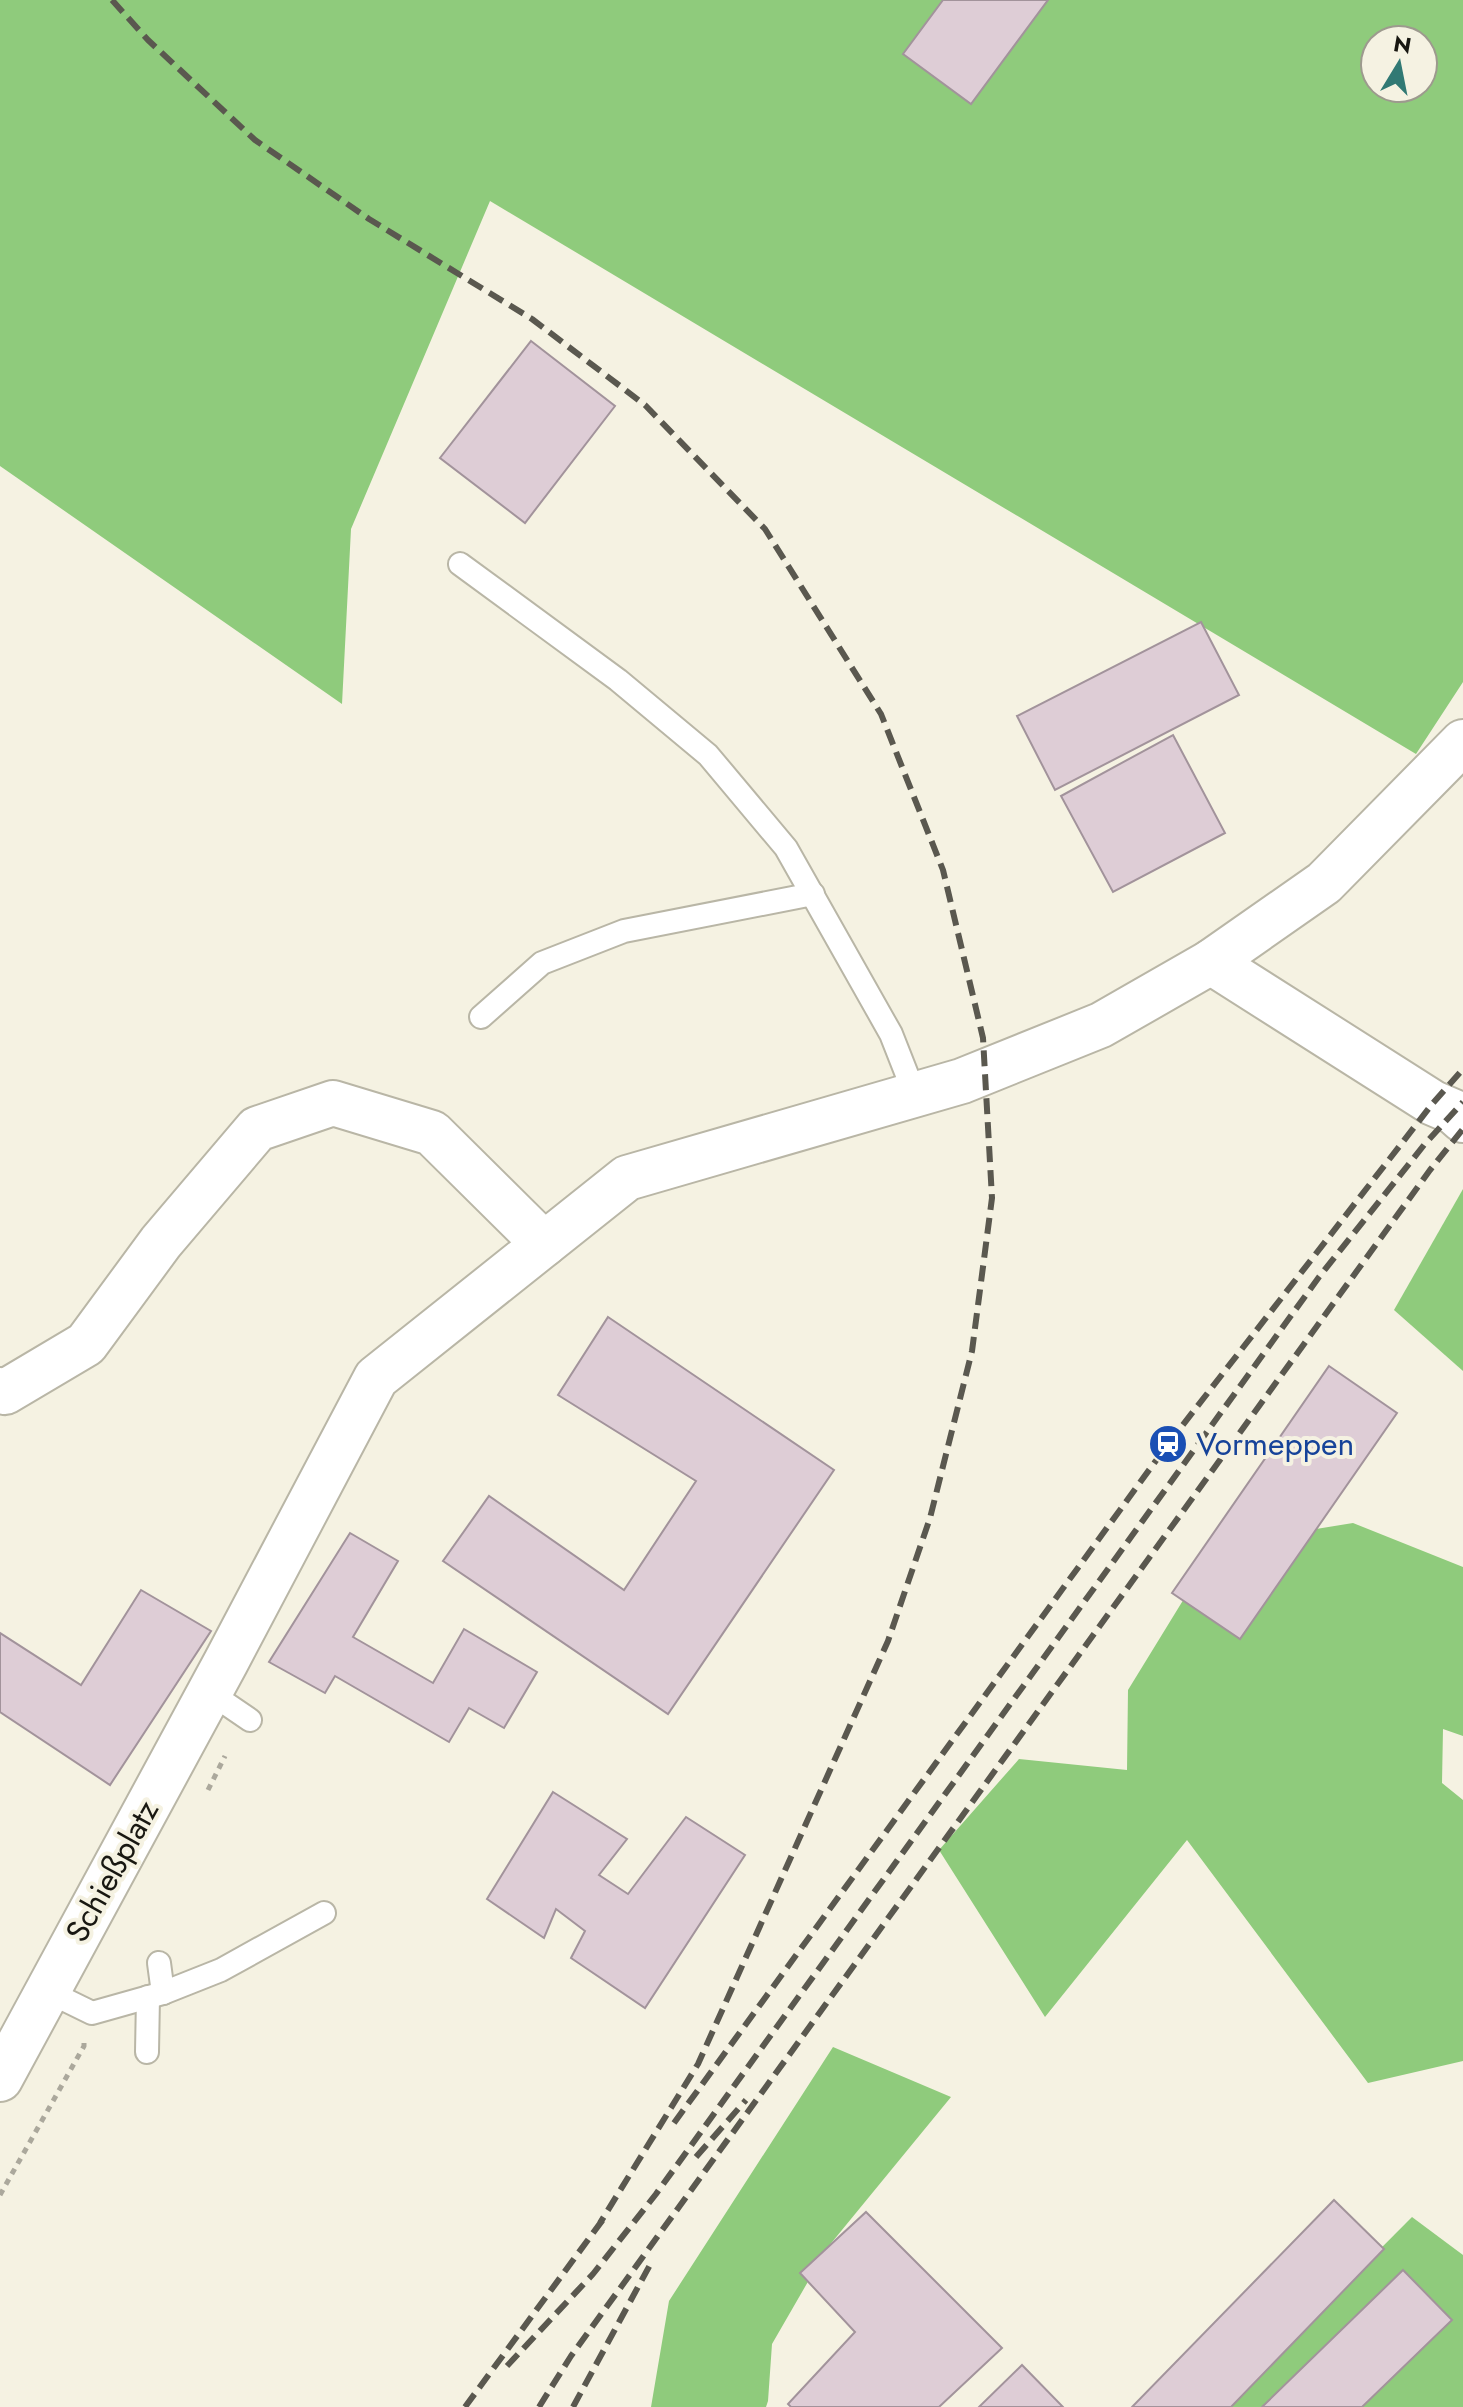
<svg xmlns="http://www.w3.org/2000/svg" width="1463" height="2407" font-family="Jost,sans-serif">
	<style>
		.forest { fill: #8fcb7c; fill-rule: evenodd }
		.building { fill: #decdd6; stroke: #a2939b; stroke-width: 2 }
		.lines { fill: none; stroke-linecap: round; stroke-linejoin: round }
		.service-casing { stroke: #b9b6a6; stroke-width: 26 }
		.minor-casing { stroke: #b9b6a6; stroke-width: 48 }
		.path { stroke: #aba89c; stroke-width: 5; stroke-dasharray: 6 6; stroke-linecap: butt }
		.service { stroke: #fff; stroke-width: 22 }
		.minor { stroke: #fff; stroke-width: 44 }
		.rail { stroke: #5a584f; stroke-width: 6; stroke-dasharray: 16 8; stroke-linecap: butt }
		.labels { text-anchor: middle; stroke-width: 8; stroke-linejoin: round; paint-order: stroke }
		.transit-label { font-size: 32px; fill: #164399; stroke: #f5f2e2; text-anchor: start }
		.street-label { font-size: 32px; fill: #181711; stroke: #f5f2e2 }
	</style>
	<rect width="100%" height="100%" fill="#f5f2e2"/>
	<g class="forest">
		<path d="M0,0h1463v682l-47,72 -926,-553 -139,328 -9,175 -342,-238zM1375,40h48v48h-48z"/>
		<path d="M1463,1189v182l-69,-61z"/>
		<path d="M1353,1523l110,44v169l-20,-7 -1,54 21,17v261l-95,22 -181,-243 -142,177 -106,-167 80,-91 108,11 1,-80 89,-145z"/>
		<path d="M833,2047l118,50 -123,150 -56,97 -4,57 -2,6h-115l18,-106z"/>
		<path d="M1412,2217l51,38v152h-240z"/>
	</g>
	<g class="building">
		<path d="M943,0h105l-77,104 -68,-50z"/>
		<path d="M531,341l84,65 -90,117 -85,-65z"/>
		<path d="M1201,622l38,73 -184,95 -38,-74z"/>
		<path d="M1173,735l52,98 -112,59 -52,-96z"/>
		<path d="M608,1317l226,153 -166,244 -225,-153 46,-65 135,94 72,-109 -138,-86z"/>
		<path d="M1329,1366l68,47 -157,226 -68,-46z"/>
		<path d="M350,1533l48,28 -45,76 80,46 31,-54 73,43 -33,56 -35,-20 -20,34 -114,-66 -10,17 -56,-31z"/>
		<path d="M141,1590l70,41 -101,154 -110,-73v-79l81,52z"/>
		<path d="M553,1792l74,47 -28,36 29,19 58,-77 59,38 -100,153 -74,-50 14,-27 -29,-22 -12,29 -57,-39z"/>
		<path d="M1334,2200l50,49 -153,158h-99z"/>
		<path d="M866,2212l136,136 -63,59h-148l-3,-3 67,-72 -55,-59z"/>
		<path d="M1403,2270l49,50 -90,87h-100z"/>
		<path d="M1022,2365l41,42h-84z"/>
	</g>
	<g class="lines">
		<g class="service-casing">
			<g id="service">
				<path d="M460,564l158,116 90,75 78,93 105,186 24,61"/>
				<path d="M481,1017l61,-54 82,-32 189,-37"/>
				<path d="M209,1692l41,28"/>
				<path d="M159,1963l4,30"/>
				<path d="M47,1991l45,22 71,-20 58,-23 103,-57"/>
				<path d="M147,2052l1,-55"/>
			</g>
		</g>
		<g class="minor-casing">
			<g id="minor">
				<path d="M1211,962l222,141 21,9 9,8"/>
				<path d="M0,1390l5,2 81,-48 75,-102 96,-113 76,-26 99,30 112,111"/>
				<path d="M0,2079l226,-417 150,-284 251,-200 335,-97 139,-56 110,-63 113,-79 139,-141"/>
			</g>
		</g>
		<g class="path">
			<path d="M208,1790l17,-34"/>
			<path d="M0,2195l84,-149v-7"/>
		</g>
		<use href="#service" class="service"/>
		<use href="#minor" class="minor"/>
		<g class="rail">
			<path d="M112,0l36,40 107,100 114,79 163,100 113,86 120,124 116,185 62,156 40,168 9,160 -20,153 -42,167 -42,123 -190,423 -98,159"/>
			<path d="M674,2123l494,-679 265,-341 30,-34"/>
			<path d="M696,2157l50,-57"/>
			<path d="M507,2366l86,-92 63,-80 663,-917 105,-132 39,-43"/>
			<path d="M465,2407l142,-193"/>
			<path d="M539,2407l32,-51 859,-1186 33,-41"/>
			<path d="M573,2407l78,-144"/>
		</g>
	</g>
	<defs>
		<g id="station-disc" transform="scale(2)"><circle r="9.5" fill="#1a4fb4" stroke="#f5f2e2"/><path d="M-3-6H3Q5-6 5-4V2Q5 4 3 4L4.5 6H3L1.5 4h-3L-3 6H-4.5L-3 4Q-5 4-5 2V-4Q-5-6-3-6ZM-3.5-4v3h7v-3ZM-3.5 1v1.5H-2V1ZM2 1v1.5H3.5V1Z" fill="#fff"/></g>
	</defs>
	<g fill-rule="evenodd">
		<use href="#station-disc" x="1168" y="1444"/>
	</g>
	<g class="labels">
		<g class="transit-label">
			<text x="1196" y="1455">Vormeppen</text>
		</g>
		<g class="street-label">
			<text transform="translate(112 1871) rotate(-61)" y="11">Schießplatz</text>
		</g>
	</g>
	<g transform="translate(1399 64) rotate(10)"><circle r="38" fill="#f5f2e2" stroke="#9d9a8e" stroke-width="2"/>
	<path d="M0-6L14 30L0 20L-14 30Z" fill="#317974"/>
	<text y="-12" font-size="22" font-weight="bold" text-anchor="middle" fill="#181711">N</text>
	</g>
</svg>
